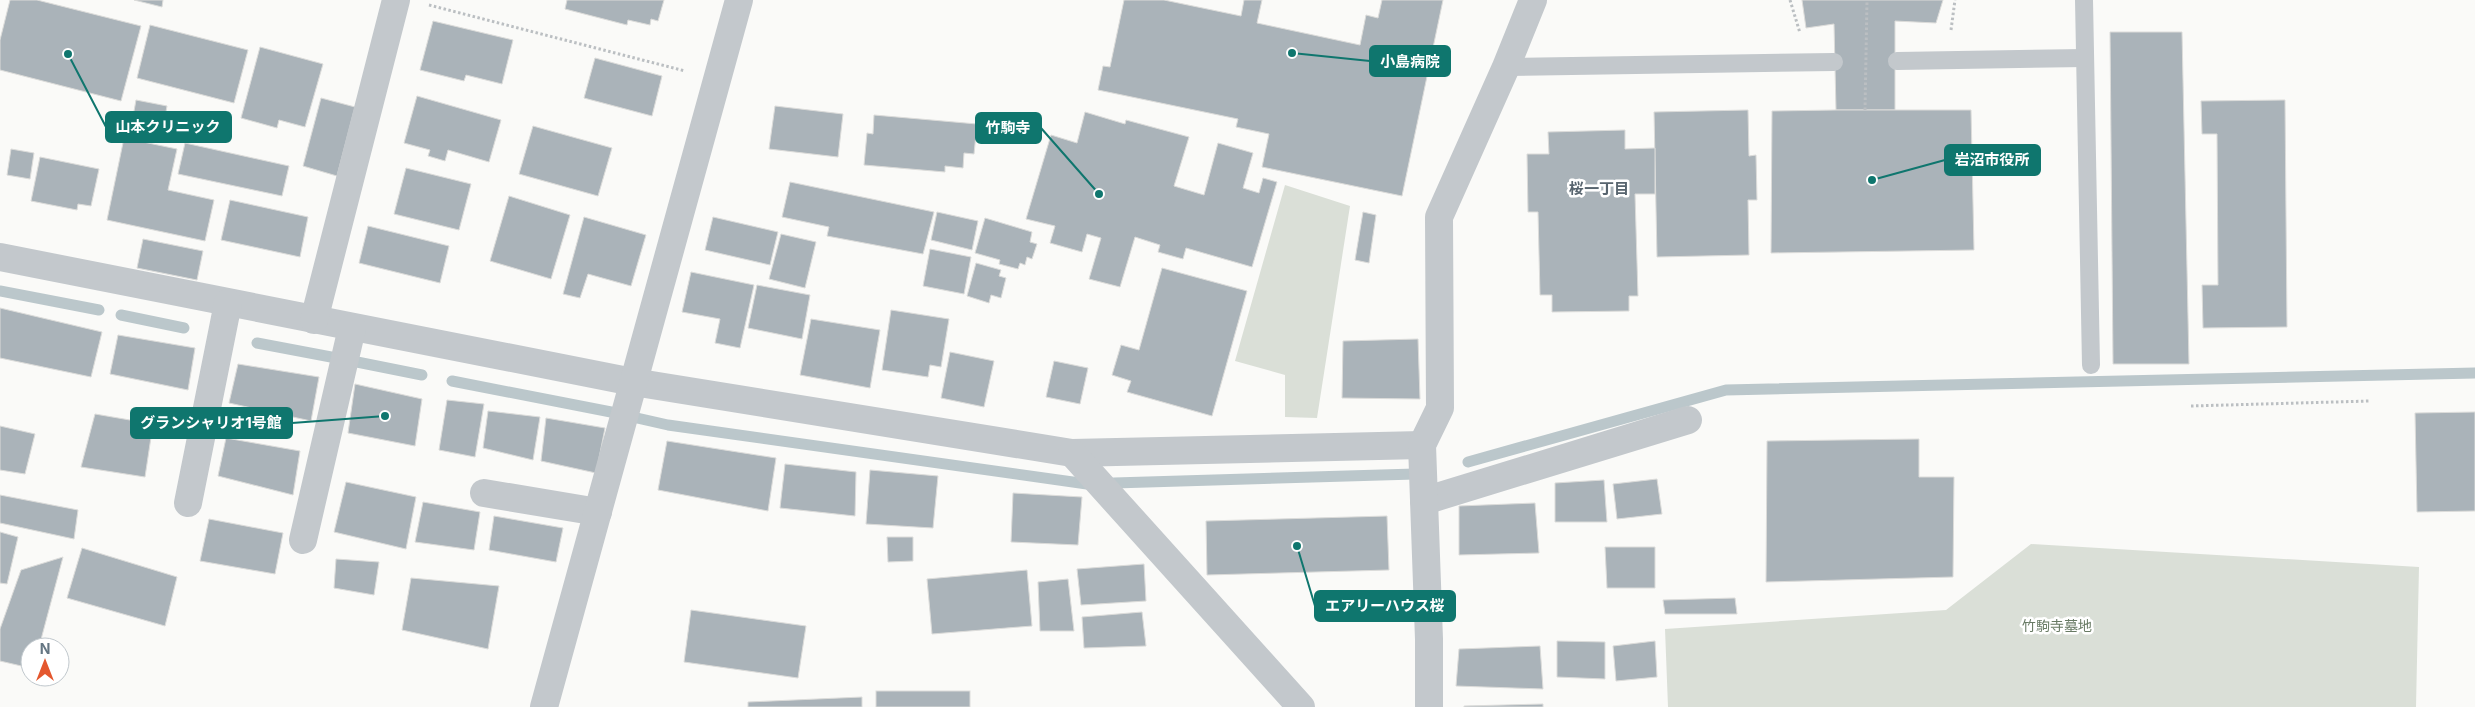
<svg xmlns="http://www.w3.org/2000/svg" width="2475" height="707" font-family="Inter,'Noto Sans JP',sans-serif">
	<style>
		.green { fill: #dadfd7 }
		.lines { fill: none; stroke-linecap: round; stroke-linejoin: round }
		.stream { stroke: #bbc7cb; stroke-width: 11 }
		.building { fill: #aab3b9; stroke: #dcdcda }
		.path { stroke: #bbbfc2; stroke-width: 3; stroke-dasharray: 2.5 2.5; stroke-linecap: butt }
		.lane { stroke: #c3c8cc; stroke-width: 18 }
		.street { stroke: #c3c8cc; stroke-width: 28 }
		.path-bridge { stroke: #bbbfc2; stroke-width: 3; stroke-dasharray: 2.5 2.5; stroke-linecap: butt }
		.labels { text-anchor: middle; stroke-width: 5; stroke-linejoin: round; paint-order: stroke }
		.park-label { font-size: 14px; fill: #687a64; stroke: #fff }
		.neighbourhood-label { font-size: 15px; font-weight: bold; fill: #57646e; stroke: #fff }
		.leader { fill: none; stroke: #0f766e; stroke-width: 2 }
		.callout-dot { fill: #0f766e; stroke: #fff; stroke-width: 2 }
		.callout { fill: #0f766e; stroke: #0f766e; stroke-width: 2 }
		.callout-label { font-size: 15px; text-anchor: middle; font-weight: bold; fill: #fff }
	</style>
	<rect width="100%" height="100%" fill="#fafaf8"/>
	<g class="green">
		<path d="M1285,185l65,21 -33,212 -32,-1v-42l-50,-14z"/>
		<path d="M2031,544l388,23 -3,140h-748l-3,-78 281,-19z"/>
	</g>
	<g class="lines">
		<g class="stream">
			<path d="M0,291l99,19"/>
			<path d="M121,315l63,13"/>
			<path d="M257,343l74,14"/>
			<path d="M357,362l65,13"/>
			<path d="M452,381l159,31"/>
			<path d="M637,418l31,7 419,59"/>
			<path d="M1468,462l258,-72 749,-17"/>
			<path d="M1114,483l301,-9"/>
		</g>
	</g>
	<g class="building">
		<path d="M10,0h27l104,26 -20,75 -121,-31v-30z"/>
		<path d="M134,0h29l-1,7z"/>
		<path d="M567,0h97l-6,21 -7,-2 -1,6 -22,-5 -1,5 -62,-16z"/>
		<path d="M1124,0h40l77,16 3,-16h18l-5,23 103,22 6,-30 12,3 4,-18h61l-41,196 -140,-29 7,-33 -33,-7 2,-8 -140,-29 5,-24 7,1z"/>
		<path d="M1802,0h141l-7,23 -41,-2v89h-59l-2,-86 -28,4z"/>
		<path d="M433,21l80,19 -11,44 -36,-9 -2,6 -44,-11z"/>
		<path d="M150,25l98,25 -14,53 -97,-25z"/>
		<path d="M2110,32h72l7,332h-76z"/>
		<path d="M260,47l63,17 -18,63 -26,-7 -2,8 -36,-10z"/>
		<path d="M595,58l67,18 -10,40 -68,-18z"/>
		<path d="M417,96l84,24 -12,42 -41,-12 -3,11 -17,-5 2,-6 -26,-7z"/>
		<path d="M321,98l34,9 -18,69 -34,-10z"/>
		<path d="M136,100l31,6 -5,28 -31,-6z"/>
		<path d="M2285,100l2,227 -84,1 -1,-43h16l-1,-151h-15l-1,-33z"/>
		<path d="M775,106l68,8 -5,43 -69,-8z"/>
		<path d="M1748,110l1,46 7,-1 1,45h-9l1,55 -92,2 -3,-145z"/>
		<path d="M1836,110h135l3,140 -203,3 1,-142z"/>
		<path d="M1085,112l40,12 1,-4 63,17 -15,49 30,9 14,-52 35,10 -10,35 16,5 4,-15 14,4 -25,85 -66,-19 -3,11 -25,-7 2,-7 -25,-8 -15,50 -31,-8 12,-41 -14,-4 -5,18 -32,-9 5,-17 -29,-7 25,-84 26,8z"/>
		<path d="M874,115l103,9 -3,30 -10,-1 -1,15 -18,-2v6l-81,-7 3,-32 6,1z"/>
		<path d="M533,126l79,22 -14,48 -79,-22z"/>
		<path d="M1625,130v19l30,-1v46h-20l3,102h-9v15l-77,1v-17h-12l-2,-83h-10l-1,-58h22l-1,-22z"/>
		<path d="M124,138l53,11 -9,41 46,10 -9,41 -98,-21z"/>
		<path d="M185,143l104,23 -7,30 -104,-22z"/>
		<path d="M11,149l23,4 -4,26 -23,-4z"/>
		<path d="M40,157l59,12 -8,37 -13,-2 -1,6 -46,-9z"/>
		<path d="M406,168l65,16 -12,46 -65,-16z"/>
		<path d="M790,182l144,30 -11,42 -96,-18 2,-9 -47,-10z"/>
		<path d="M509,196l61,19 -19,64 -61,-18z"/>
		<path d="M230,200l78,17 -8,40 -79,-17z"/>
		<path d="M937,212l41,9 -6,29 -41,-10z"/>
		<path d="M1363,212l13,3 -7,48 -14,-3z"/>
		<path d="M584,217l62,18 -15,51 -43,-12 -8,24 -17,-4z"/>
		<path d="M713,217l65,15 -8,33 -65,-15z"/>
		<path d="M985,218l47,14 -2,10 7,2 -5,15 -5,-2 -2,8 -5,-2 -2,6 -19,-5 1,-4 -25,-7z"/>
		<path d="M368,226l81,20 -9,37 -81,-20z"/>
		<path d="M781,234l35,8 -11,46 -36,-9z"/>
		<path d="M143,239l60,12 -6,29 -60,-12z"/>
		<path d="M930,249l41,8 -7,37 -41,-8z"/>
		<path d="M976,263l25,7 -2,6 7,2 -5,20 -10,-3 -2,8 -22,-7z"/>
		<path d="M1162,268l85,23 -35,125 -85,-24 4,-11 -19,-6 9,-30 18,5z"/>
		<path d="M691,272l63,13 -14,63 -25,-5 5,-24 -38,-7z"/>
		<path d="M757,285l53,10 -8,44 -54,-11z"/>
		<path d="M0,308l102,24 -11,45 -91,-19z"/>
		<path d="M891,310l58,9 -8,48 -11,-2 -2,12 -46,-7z"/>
		<path d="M811,319l69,11 -10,58 -70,-13z"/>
		<path d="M118,335l77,13 -7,42 -78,-16z"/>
		<path d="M1418,339l2,60 -78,-1 1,-57z"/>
		<path d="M950,352l44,9 -10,46 -43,-9z"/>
		<path d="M1054,361l34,7 -8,36 -34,-7z"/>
		<path d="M238,364l81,13 -8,44 -82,-18z"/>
		<path d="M355,384l67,15 -7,47 -67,-13z"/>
		<path d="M447,400l37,4 -9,53 -36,-7z"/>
		<path d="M488,411l52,6 -7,43 -50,-12z"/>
		<path d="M2475,412v99l-58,1 -2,-99z"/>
		<path d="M95,414l58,10 -8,53 -64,-10z"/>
		<path d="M546,418l59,10 -9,45 -55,-12z"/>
		<path d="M0,426l35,8 -10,40 -25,-4z"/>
		<path d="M226,438l74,13 -7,44 -75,-19z"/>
		<path d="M1919,439v38h35l-1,100 -187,5 1,-141z"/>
		<path d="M667,441l109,17 -8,53 -110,-21z"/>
		<path d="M785,464l71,8 -1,44 -75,-8z"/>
		<path d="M870,470l68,6 -5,52 -67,-4z"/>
		<path d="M1657,479l5,35 -45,5 -4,-35z"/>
		<path d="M1604,480l3,42h-52v-39z"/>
		<path d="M346,482l70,15 -10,52 -72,-17z"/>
		<path d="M1013,493l69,4 -4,48 -67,-3z"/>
		<path d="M0,495l78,15 -4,29 -74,-16z"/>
		<path d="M423,502l57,10 -6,38 -59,-8z"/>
		<path d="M1535,503l4,50 -80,2v-49z"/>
		<path d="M494,516l69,12 -7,34 -67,-12z"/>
		<path d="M1387,516l2,54 -182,5 -1,-54z"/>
		<path d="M209,519l74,14 -8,41 -75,-13z"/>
		<path d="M0,532l18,5 -11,47 -7,-1z"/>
		<path d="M887,537h26v24l-25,1z"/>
		<path d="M1605,547h50v41h-48z"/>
		<path d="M82,548l95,29 -12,49 -98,-28z"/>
		<path d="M63,557l-24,90h-9v21l-30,-7v-32l21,-59z"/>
		<path d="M336,559l43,3 -5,33 -40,-7z"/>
		<path d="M1144,564l2,37 -65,4 -4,-36z"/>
		<path d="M1027,570l5,56 -100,8 -5,-55z"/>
		<path d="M411,578l88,8 -11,63 -86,-19z"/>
		<path d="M1068,579l6,52h-34l-2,-49z"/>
		<path d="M1735,598l2,16h-72l-2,-14z"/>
		<path d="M691,610l115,16 -8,52 -114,-16z"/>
		<path d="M1142,612l4,34 -62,2 -2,-31z"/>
		<path d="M1557,641l48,1v37l-48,-2z"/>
		<path d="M1655,641l2,36 -41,4 -3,-35z"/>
		<path d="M1540,646l3,43 -87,-3 3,-37z"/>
		<rect x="876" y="691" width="94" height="16"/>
		<path d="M862,697v10h-114v-5z"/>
		<path d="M1543,704v3h-79v-1z"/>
	</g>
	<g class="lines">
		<g class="path">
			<path d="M1790,0l10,33"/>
			<path d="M429,5l256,66"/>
			<path d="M1951,30l4,-30"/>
			<path d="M2191,406l179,-5"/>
		</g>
		<g class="lane">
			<path d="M2084,0l7,365"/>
			<path d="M1897,61l188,-3"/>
			<path d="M1506,67l328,-5"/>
		</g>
		<g class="street">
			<path d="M0,257l633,125 439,71 350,-8"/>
			<path d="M314,320l82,-320"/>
			<path d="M1072,453l229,254"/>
			<path d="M484,493l114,19"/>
			<path d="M1424,501l264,-81"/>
			<path d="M188,503l40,-200"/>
			<path d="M303,540l49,-212"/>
			<path d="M544,707l195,-707"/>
			<path d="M1429,707v-68l-7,-194 18,-37 -1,-191 67,-150 27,-67"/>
		</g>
		<path class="path-bridge" d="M1865,110l2,-110"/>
	</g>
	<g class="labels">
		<g class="park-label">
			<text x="2057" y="631">竹駒寺墓地</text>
		</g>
		<g class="neighbourhood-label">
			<text x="1599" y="194">桜一丁目</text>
		</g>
	</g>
	<path class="leader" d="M1292 53L1370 61M68 54L106 127M1099 194L1041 128M1872 180L1945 160M385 416L292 423M1297 546L1315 606"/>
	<g class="callout-dot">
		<circle cx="1292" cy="53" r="5"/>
		<circle cx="68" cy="54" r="5"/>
		<circle cx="1099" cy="194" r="5"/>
		<circle cx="1872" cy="180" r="5"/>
		<circle cx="385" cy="416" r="5"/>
		<circle cx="1297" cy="546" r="5"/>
	</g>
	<g class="callout">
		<rect x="1370" y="46" width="80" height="30" rx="5"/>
		<rect x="106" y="112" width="125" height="30" rx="5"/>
		<rect x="976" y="113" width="65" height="30" rx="5"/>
		<rect x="1945" y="145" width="95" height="30" rx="5"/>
		<rect x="131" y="408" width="161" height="30" rx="5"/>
		<rect x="1315" y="591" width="140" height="30" rx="5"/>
	</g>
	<g class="callout-label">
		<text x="1410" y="67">小島病院</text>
		<text x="168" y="132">山本クリニック</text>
		<text x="1008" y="133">竹駒寺</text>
		<text x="1992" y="165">岩沼市役所</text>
		<text x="211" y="428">グランシャリオ1号館</text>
		<text x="1385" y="611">エアリーハウス桜</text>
	</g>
	<g transform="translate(45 662)"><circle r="24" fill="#ffffff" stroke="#c1c8cd"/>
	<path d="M0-4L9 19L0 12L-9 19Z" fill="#e4572e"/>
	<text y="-8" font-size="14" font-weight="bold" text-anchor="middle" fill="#657683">N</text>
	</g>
</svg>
